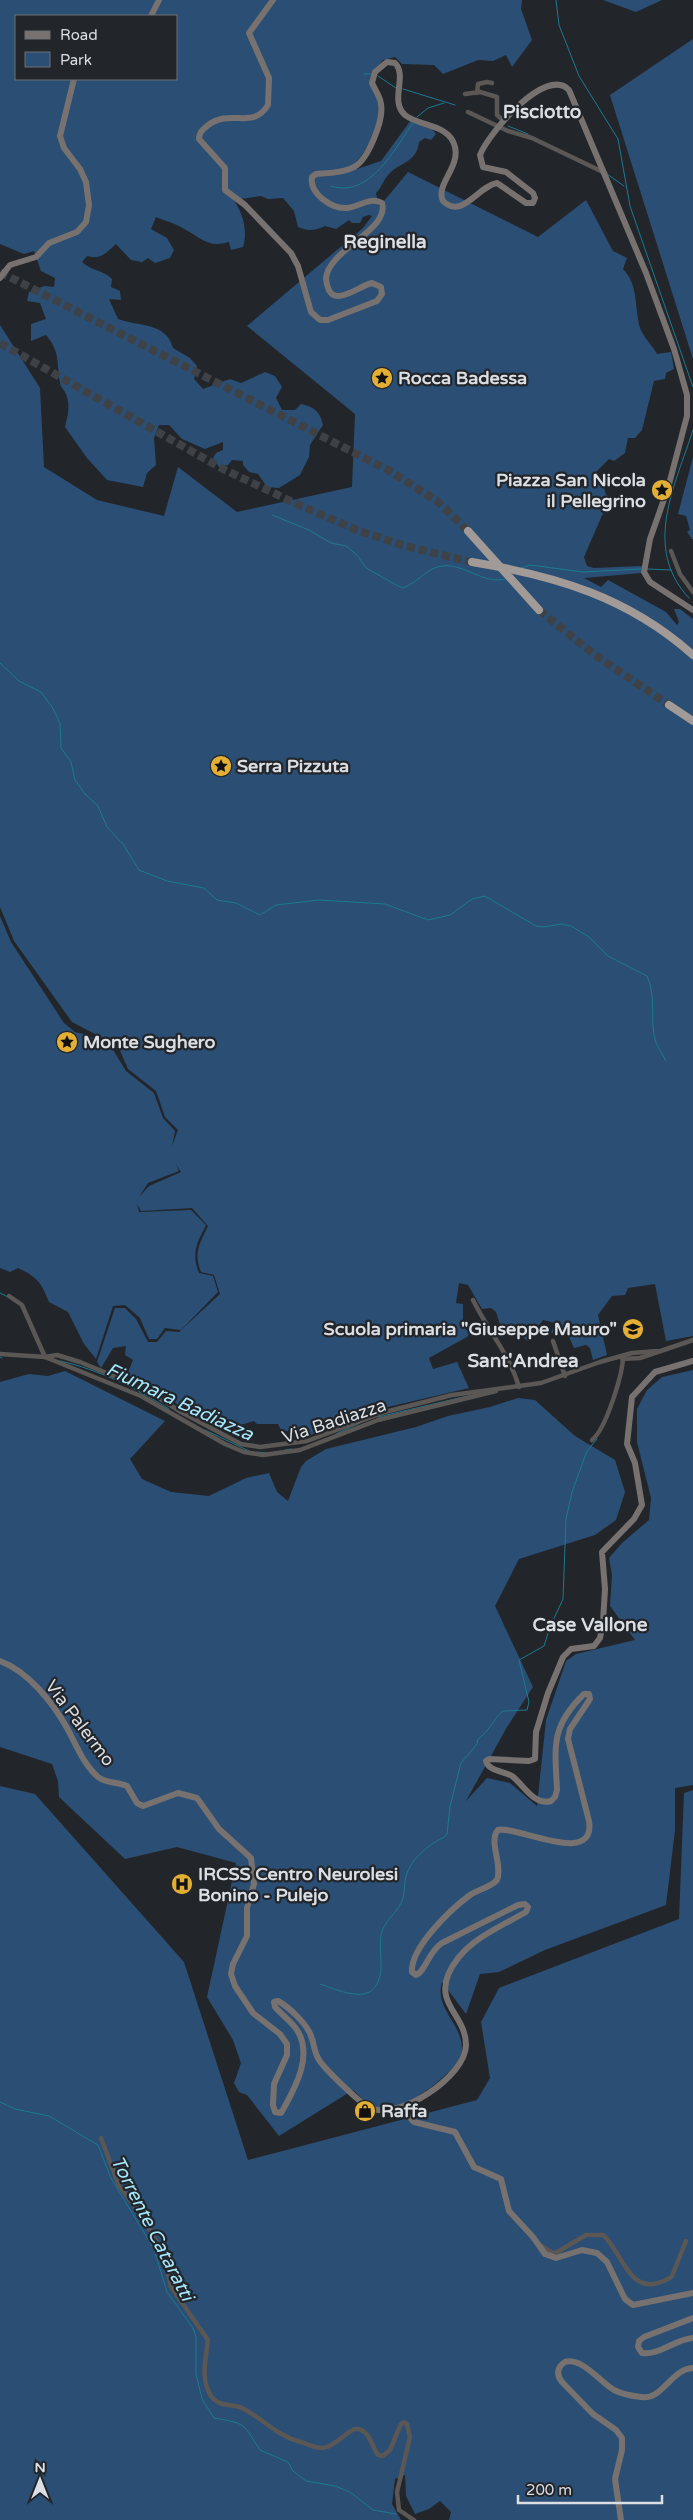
<svg xmlns="http://www.w3.org/2000/svg" width="693" height="2520" font-family="'Varela Round',sans-serif">
	<style>
		.green { fill: #2b4e74; fill-rule: evenodd }
		.lines { fill: none; stroke-linecap: round; stroke-linejoin: round }
		.stream { stroke: #1c7a90; stroke-width: 1 }
		.highway-tunnel { stroke: #3e4246; stroke-width: 8; stroke-dasharray: 8 4; stroke-linecap: butt }
		.street { stroke: #5a5755; stroke-width: 4.5 }
		.secondary { stroke: #77726f; stroke-width: 6 }
		.highway { stroke: #a29a96; stroke-width: 8 }
		.labels { text-anchor: middle; stroke-width: 4.5; stroke-linejoin: round; paint-order: stroke }
		.poi-label { font-size: 18px; font-weight: bold; fill: #dbdee2; stroke: #22262b; text-anchor: start }
		.street-label { font-size: 18px; fill: #dbdee2; stroke: #22262b }
		.neighbourhood-label { font-size: 19px; font-weight: bold; fill: #dbdee2; stroke: #22262b }
		.water-label { font-size: 19px; font-style: italic; fill: #a5e7fb; stroke: #22262b }
	</style>
	<rect width="100%" height="100%" fill="#22262b"/>
	<g class="green">
		<path d="M0,0h522l-1,9 11,31 -20,27 -6,-12 -13,6 -15,-1 -35,14 -9,-9 -32,-1 -7,-7 -12,3 -13,18c1,10 8,17 10,26 3,21 -14,47 -26,61l3,4 24,-8 30,-41 21,9 4,5 -5,6 -6,-2 -6,4c-2,20 -18,20 -29,31 -7,6 -8,15 -14,20l3,14 29,-35 130,65 48,-37 27,51 14,7 -4,11c16,17 11,37 17,59 3,9 13,18 17,26l14,-2 3,17 -8,4 -1,6 -11,2 -12,49 -7,8h-7l-3,15 -11,8 -5,-2 -14,14 7,7 4,15 4,2 -26,60 3,9 7,2 48,-2 -1,7 -57,5 17,9 7,-7 58,32 11,13 2,-3 -5,-13h6l13,10v717l-27,5 -11,-57 -27,4 -3,7 -13,1 -14,19 9,40 -14,5 -3,-12 -4,-3 -12,3 -7,-16 -16,1 4,-10 -12,-3 -16,21 -11,-13h-15l-5,-16 -5,-4 -9,1 -14,-24 -9,-2 -3,20 7,1v21l6,9 -2,3 -38,21 4,11 24,-7 12,26 -111,26 -47,21 -30,-5 -3,-6h-21l-3,-3 -30,9 -35,-17 -38,-28 -24,-10 6,-15 -8,-5 1,-9 -13,2 -12,20 -4,-6 18,-54h10l11,11 12,23h9l9,-11 13,1 41,-38 -6,-19 -13,-3c-8,-19 -1,-29 7,-46l-16,-18 -51,3 -4,-7 2,8 52,-2 15,15c-9,18 -15,28 -7,48l14,3 5,16 -37,38 -16,-2 -8,11h-8l-9,-21 -15,-13 -12,1 -17,53 -12,-15 -16,-32 -19,-10c-8,-20 -12,-25 -31,-34l-8,4 -10,-4v-352l11,26 53,81 11,9 12,3 25,13 14,23 28,22 9,25 12,13 -3,15 6,-16 -13,-13 -9,-26 -28,-22 -10,-23 -46,-24 -58,-81 -14,-34v-582l40,63 4,79 53,33 67,16 14,-49 59,45 115,-25 3,-73 -108,-88 116,-98 9,-12 -3,-1 -6,2 -3,6h-8l-3,-3 -13,9 -11,-3c-11,5 -17,5 -27,1l-4,-16 -11,-13 -15,1 -7,-3 -27,4c9,14 14,31 9,47l-12,3 -2,-8c-20,6 -27,-3 -43,-12 -9,-6 -20,-9 -30,-13l-5,12 16,9 7,12 -4,8 -15,5 -7,-5 -6,4 -11,-2 -15,-16c-10,9 -15,16 -29,12l-5,6c10,9 21,8 30,17l-1,8 9,4 1,9 -12,-1 9,20c22,8 48,3 55,29l17,10 7,8 -3,13 9,10 27,-10 11,4 24,-11 10,4 7,11 -6,11 6,12h13l6,-6c13,3 19,7 22,21l-13,20 -1,12 -9,18 -21,13 -12,-1 -9,-13 -9,-2 -6,-7v-4l-11,-1 -4,5 -9,2 -6,-9 3,-5 7,-3v-8l-18,7 -23,-10 -13,-14h-10l-5,13 2,27 -9,8 -4,14 -36,-7 -20,-22 -22,-31c3,-12 6,-23 0,-35 -2,-4 -5,-5 -5,-10 -4,-20 1,-29 -14,-47l-15,6v-17l15,-5 -6,-16 -13,-2 2,-9 15,-6 10,1 1,-9 -14,-7 -7,-20 -10,3 -24,-10zM16,16h160v63h-160zM176,1164l5,8 -32,14 -10,11 9,-14 31,-12z"/>
		<path d="M603,0h59l-26,12z"/>
		<path d="M693,39v320l-83,-264z"/>
		<path d="M693,457v82h-1l-5,-7 3,-2 -4,-14 -8,-2z"/>
		<path d="M693,1370v415l-18,3v42l-9,75 -121,45 -46,22 -19,2 -14,40 -24,-32c-8,27 21,42 20,68 -1,19 -48,52 -65,57 -6,2 -17,1 -23,0 -8,-3 -15,-12 -21,-17l-74,46 -32,-41 -8,-3 -5,-9 7,-20 -8,-23 -26,-43 29,-134 -59,-16 -52,12 -66,-62 -1,-16 -6,-17 -52,-17v-365l29,-8 19,2 17,-5 100,50 -35,38 12,20 29,13 38,4 37,-18 23,-5 8,19 11,9 13,-34 5,-6 20,-12 90,-22 32,-11 42,-9 28,-9 17,2 40,36 40,24 10,32 -9,28 -21,15 -76,24 -24,47 38,81 -26,40 -41,74 21,-23 23,5 27,23 9,-86 20,-59 10,-7 59,-14 -25,-34 2,-31 -3,-17 13,-15 27,-23 2,-22 -14,-56v-33l10,-19 15,-13z"/>
		<path d="M0,1786l35,8 149,168 64,198 229,-60 13,-22 -9,-56 18,-34 180,-69 5,-126 9,-3v730h-244l2,-8 -11,-11 -11,8 -14,5 -9,-18 -1,-21 -10,4 -3,25 9,16h-401z"/>
	</g>
	<g class="lines">
		<g class="stream">
			<path d="M556,0l3,25 20,51 39,63 12,67 63,181"/>
			<path d="M364,74h6"/>
			<path d="M378,76l18,12"/>
			<path d="M403,89l52,16"/>
			<path d="M417,117l11,-9 16,-5"/>
			<path d="M508,126l20,8"/>
			<path d="M607,174l17,12"/>
			<path d="M331,186c39,13 64,-38 82,-63"/>
			<path d="M272,515l37,15 22,13 15,3 11,9 9,13 36,20c15,-4 24,-20 40,-22 22,-3 42,19 63,13"/>
			<path d="M521,568l9,-3 53,7 58,-3"/>
			<path d="M647,569l24,1"/>
			<path d="M689,598c-47,-50 -14,-112 4,-168"/>
			<path d="M0,663l19,18 22,11 11,15 8,16 1,25 10,14 4,18 10,14 13,12 9,21 16,17 16,26 28,11 37,7 13,12 19,3 24,12 16,-10 43,-5 66,4 43,16 22,-5 22,-16 13,-3 51,30 8,1 17,-3 10,2 18,11 19,19 39,20c10,21 2,46 9,67 3,6 7,12 10,18"/>
			<path d="M0,1293l8,4"/>
			<path d="M0,1357l2,1"/>
			<path d="M60,1361c38,8 77,28 109,48"/>
			<path d="M378,1417l94,-22"/>
			<path d="M205,1430l44,21"/>
			<path d="M336,1434l24,-11"/>
			<path d="M285,1450l6,-1"/>
			<path d="M257,1452l9,1"/>
			<path d="M320,1984c13,4 40,17 52,6 15,-13 6,-37 9,-55 3,-14 14,-20 20,-32 5,-9 2,-20 6,-30 5,-13 16,-23 28,-31 4,-3 8,-3 12,-8l3,-27 11,-44 16,-19 1,-5c11,-7 15,-20 25,-28l24,-1 2,-8 -10,-42 25,-14 6,-19 13,-28 3,-80 6,-27 15,-41 10,-12"/>
			<path d="M0,2102l15,7 34,7 49,29 13,33 43,71 13,43 26,36 3,9v37l6,25 12,19c34,6 28,5 46,32l28,12 5,9 13,10 29,5 15,6 23,18 23,4"/>
			<path d="M409,2520h1"/>
		</g>
		<g class="highway-tunnel">
			<path d="M0,272l388,198 49,31 31,30"/>
			<path d="M0,343l223,126 78,37 56,24 48,16 67,16"/>
			<path d="M539,610l56,45 74,50"/>
		</g>
		<g class="street">
			<path d="M477,93l1,-9 9,-2 5,1"/>
			<path d="M465,94l15,-2 17,5v18l6,5"/>
			<path d="M468,112l40,19 24,7 73,35"/>
			<path d="M671,551l9,23 13,18"/>
			<path d="M9,1296l13,9 23,52"/>
			<path d="M473,1300c15,31 36,53 46,87"/>
			<path d="M553,1341l12,35"/>
			<path d="M0,1354l45,3 12,-2 23,7 65,27 36,23 60,32 19,3 47,-6 78,-29 67,-17 89,-12 59,-21 32,-9 25,-2"/>
			<path d="M45,1357l96,39 84,48 19,8 19,3 37,-5 78,-30 118,-29"/>
			<path d="M622,1359l18,-1 53,-18"/>
			<path d="M592,1440c14,-11 31,-66 31,-84"/>
			<path d="M101,2138l18,48 26,34 12,23 9,20 5,24 37,53c-2,18 -8,39 3,56 9,12 20,7 31,12 22,11 34,28 59,34 7,2 14,6 22,6 14,-2 27,-21 35,-19 12,2 14,18 20,26l5,1 7,-6 11,-26 3,-2 3,2 3,13 -13,55 2,18 15,10"/>
			<path d="M540,2245l14,9 32,-19h17c18,15 25,57 55,48 6,-2 10,-3 14,-7l14,-35"/>
		</g>
		<g class="secondary">
			<path d="M273,0l-24,33 20,45 -1,27c-16,26 -37,2 -61,21 -4,4 -8,6 -8,13l26,29v22l20,15 46,48 7,13 13,46 9,8h8l49,-19 5,-7 -1,-7 -9,-4c-16,4 -43,30 -46,-5 3,-29 64,-48 56,-75 -11,-7 -23,4 -35,5 -16,1 -38,-15 -35,-31l4,-3c11,-1 28,-1 38,-7 14,-7 30,-47 27,-63 -1,-8 -6,-14 -9,-21l3,-11 12,-10 8,1c13,13 -6,38 10,52 15,12 45,9 50,32 5,21 -20,38 -12,54 19,19 35,-15 54,-18l29,20h7l2,-5 -2,-5 -27,-21 -23,-5 -3,-12c8,-21 66,-90 89,-65l77,183 28,76 13,46v21l-19,72 -18,51 -6,33 6,10 43,28"/>
			<path d="M151,16l8,-16"/>
			<path d="M0,278l10,-13 26,-8 13,-14 28,-11 9,-10 3,-17 -3,-23 -6,-13 -16,-21 -4,-12 14,-57"/>
			<path d="M0,1661c28,10 53,42 67,67 9,16 16,36 31,49 7,6 20,5 29,9l10,17 6,3 35,-13 19,5 22,31 32,29 3,26 -7,24v28l-14,28 -2,10 4,12 18,27 27,21 7,10v11l-13,29 -1,21 2,7 6,1 3,-5c12,-22 29,-53 13,-78 -6,-9 -15,-15 -22,-23l-1,-5 4,-1c11,6 29,23 33,35 3,7 3,15 7,22 4,9 43,46 52,50 29,13 96,-32 96,-63 0,-29 -30,-40 -18,-70 14,-33 48,-46 78,-63l2,-5 -3,-3 -7,1 -76,38c-13,8 -17,29 -26,32l-4,-3c-2,-24 39,-63 58,-77 8,-6 20,-7 27,-15 6,-15 -9,-39 1,-50 18,-5 98,38 91,-9l-21,-82 2,-10 20,-30 -1,-5h-5c-34,33 -29,53 -27,96l-2,7 -4,4c-17,5 -27,-16 -39,-25 -8,-5 -24,-5 -26,-15l3,-2 40,2 6,-2 1,-27 12,-39 15,-36 8,-8 23,-3 6,-8 3,-16 2,-33 -3,-37 32,-33 8,-14 -7,-42 -8,-19 5,-47 23,-25 38,-11"/>
			<path d="M401,2108l13,14 41,10 19,35 27,12 8,32 24,26 12,17 11,4 26,-8 15,3 10,9 18,37 8,6 60,-12"/>
			<path d="M693,2318l-49,19 -5,4 -1,6 4,6c16,3 34,-14 51,-15"/>
			<path d="M621,2520l-6,-41 7,-29v-12l-6,-8 -23,-16 -31,-32c-6,-7 -5,-15 3,-20 17,-5 35,20 49,28 8,4 18,6 27,7 21,4 30,-28 52,-29"/>
		</g>
		<g class="highway">
			<path d="M468,531l71,79"/>
			<path d="M472,562c84,14 156,35 221,93"/>
			<path d="M669,705l24,16"/>
		</g>
	</g>
	<defs>
		<g id="sight-disc" transform="scale(1.125)"><circle r="9.5" fill="#e2ae34" stroke="#22262b"/><path d="M0-6L1.8-2.2L6-1.7L2.9 1.2L3.7 5.4L0 3.3L-3.7 5.4L-2.9 1.2L-6-1.7L-1.8-2.2Z" fill="#111"/></g>
		<g id="school-disc" transform="scale(1.125)"><circle r="9.5" fill="#e2ae34" stroke="#22262b"/><path d="M0-5L7-2L0 1L-7-2ZM-4 1L0 2.5L4 1V4Q0 6-4 4Z" fill="#111"/></g>
		<g id="hospital-disc" transform="scale(1.125)"><circle r="9.5" fill="#e2ae34" stroke="#22262b"/><path d="M-5-5h3v3.5h4V-5h3V5h-3V1.5h-4V5h-3Z" fill="#111"/></g>
		<g id="shop-disc" transform="scale(1.125)"><circle r="9.5" fill="#e2ae34" stroke="#22262b"/><path d="M-5-2.5h2.3a2.7 3.5 0 0 1 5.4 0H5L5.5 6h-11ZM-1.5-2.5h3a1.5 2.3 0 0 0-3 0Z" fill="#111"/></g>
	</defs>
	<g fill-rule="evenodd">
		<use href="#sight-disc" x="382" y="378"/>
		<use href="#sight-disc" x="662" y="490"/>
		<use href="#sight-disc" x="221" y="766"/>
		<use href="#sight-disc" x="67" y="1042"/>
		<use href="#school-disc" x="633" y="1329"/>
		<use href="#hospital-disc" x="182" y="1884"/>
		<use href="#shop-disc" x="365" y="2111"/>
	</g>
	<g class="labels">
		<g class="poi-label">
			<text x="398" y="384">Rocca Badessa</text>
			<text x="646" y="486" text-anchor="end">Piazza San Nicola<tspan x="646" dy="21">il Pellegrino</tspan></text>
			<text x="237" y="772">Serra Pizzuta</text>
			<text x="83" y="1048">Monte Sughero</text>
			<text x="617" y="1335" text-anchor="end">Scuola primaria "Giuseppe Mauro"</text>
			<text x="198" y="1880">IRCSS Centro Neurolesi<tspan x="198" dy="21">Bonino - Pulejo</tspan></text>
			<text x="381" y="2117">Raffa</text>
		</g>
		<g class="street-label">
			<text transform="translate(334 1421) rotate(-18)" y="6">Via Badiazza</text>
			<text transform="translate(80 1723) rotate(53)" y="6">Via Palermo</text>
		</g>
		<g class="neighbourhood-label">
			<text x="542" y="118">Pisciotto</text>
			<text x="385" y="248">Reginella</text>
			<text x="523" y="1367">Sant'Andrea</text>
			<text x="590" y="1631">Case Vallone</text>
		</g>
		<g class="water-label">
			<text transform="translate(180 1401) rotate(25)" y="7">Fiumara Badiazza</text>
			<text transform="translate(153 2228) rotate(63)" y="7">Torrente Cataratti</text>
		</g>
	</g>
	<rect x="15" y="15" width="162" height="65" fill="#22262b" stroke="#6c7074"/>
	<rect x="25" y="31" width="25" height="8" fill="#77726f" stroke="#6c7074"/>
	<text x="60" y="40" font-size="15" fill="#dbdee2">Road</text>
	<rect x="25" y="52" width="25" height="15" fill="#2b4e74" stroke="#6c7074"/>
	<text x="60" y="65" font-size="15" fill="#dbdee2">Park</text>
	<g transform="translate(40 2480)" stroke="#22262b" stroke-width="4" paint-order="stroke">
	<path d="M0-4L9 19L0 12L-9 19Z" fill="#dbdee2"/>
	<text y="-8" font-size="14" font-weight="bold" text-anchor="middle" fill="#dbdee2">N</text>
	</g>
	<path d="M518 2495v8h144v-8" fill="none" stroke="#dbdee2" stroke-width="2.5"/>
	<text x="526" y="2495" font-size="15" fill="#dbdee2" stroke="#22262b" stroke-width="4" paint-order="stroke">200 m</text>
</svg>
